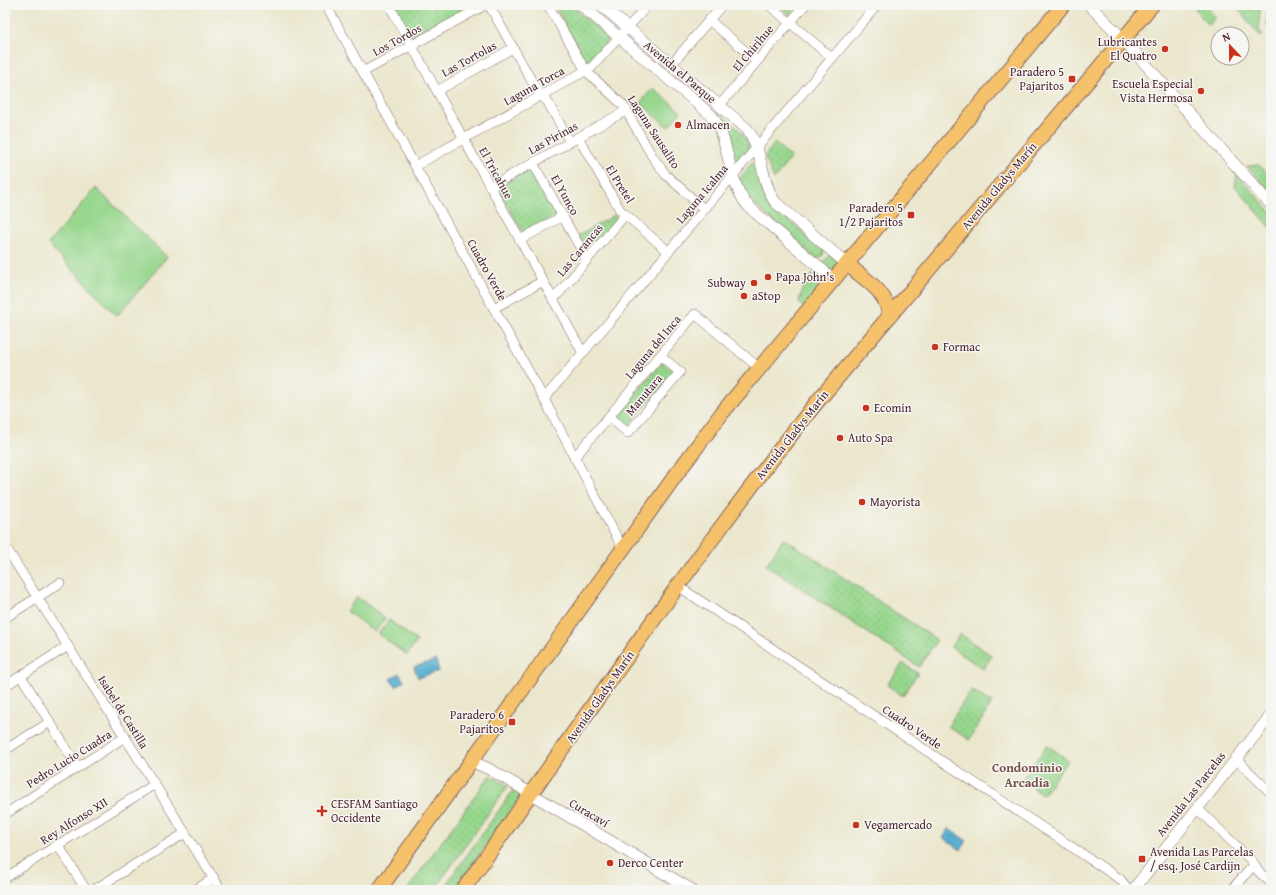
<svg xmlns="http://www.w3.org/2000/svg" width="1276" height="895" font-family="'Gentium Book Plus',serif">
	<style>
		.grass { fill: url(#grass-dots); stroke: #707b5c }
		.pitch { fill: #97d78d; stroke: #707b5c }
		.water { fill: url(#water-ripples); stroke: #4c657c }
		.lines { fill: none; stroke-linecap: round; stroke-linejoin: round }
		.minor-casing { stroke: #826564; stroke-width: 10 }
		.tertiary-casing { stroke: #826564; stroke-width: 12 }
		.primary-casing { stroke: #826564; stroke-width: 16 }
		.minor { stroke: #fff; stroke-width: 9 }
		.tertiary { stroke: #fff; stroke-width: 11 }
		.primary { stroke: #f5c16b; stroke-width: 14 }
		.poi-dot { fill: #c8321e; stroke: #f6f6f2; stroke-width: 1.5 }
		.labels { text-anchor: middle; stroke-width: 3; stroke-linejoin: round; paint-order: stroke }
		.street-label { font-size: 12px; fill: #4a1f2b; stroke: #f6f6f2 }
		.poi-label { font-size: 12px; fill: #4a1f2b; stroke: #f6f6f2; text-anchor: start }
		.neighbourhood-label { font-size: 13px; font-weight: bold; fill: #794f48; stroke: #f6f6f2 }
	</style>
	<defs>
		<pattern id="grass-dots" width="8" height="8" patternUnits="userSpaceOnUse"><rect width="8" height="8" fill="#97d78d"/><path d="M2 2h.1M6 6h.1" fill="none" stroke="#84b87a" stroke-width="1.8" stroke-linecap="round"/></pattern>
		<pattern id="water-ripples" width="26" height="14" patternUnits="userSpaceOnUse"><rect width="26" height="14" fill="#4fabcd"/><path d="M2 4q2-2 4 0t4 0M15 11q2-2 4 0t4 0" fill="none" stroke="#448ba7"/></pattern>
	</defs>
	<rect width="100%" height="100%" fill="#f6f6f2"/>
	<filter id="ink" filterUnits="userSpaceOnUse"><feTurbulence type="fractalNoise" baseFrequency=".025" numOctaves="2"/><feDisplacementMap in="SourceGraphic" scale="8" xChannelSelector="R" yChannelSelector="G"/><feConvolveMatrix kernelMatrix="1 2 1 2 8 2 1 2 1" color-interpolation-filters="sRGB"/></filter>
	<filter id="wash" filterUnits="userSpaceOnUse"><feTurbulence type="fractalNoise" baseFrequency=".012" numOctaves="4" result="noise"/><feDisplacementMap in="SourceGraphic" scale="16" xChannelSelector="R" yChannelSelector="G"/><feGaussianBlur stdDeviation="0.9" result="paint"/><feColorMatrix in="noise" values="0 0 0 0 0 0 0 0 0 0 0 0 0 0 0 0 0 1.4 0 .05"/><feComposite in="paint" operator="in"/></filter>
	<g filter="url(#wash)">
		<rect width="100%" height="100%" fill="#ebe7cd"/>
		<g class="grass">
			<path d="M394,5h83l-63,35z"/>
			<path d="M554,5h16l36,30 2,6 -21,22z"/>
			<path d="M778,5h21l-9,10z"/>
			<path d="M1192,5h14l10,13 -8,7z"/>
			<path d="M1236,5h24l-1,24 4,7 -2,1 -24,-29z"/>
			<path d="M1268,5h3v29l-4,-10z"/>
			<path d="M719,113c13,10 28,20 31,37l-15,17 -18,-50z"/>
			<path d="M775,143l16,14 -17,23 -9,-24z"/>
			<path d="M752,163l5,4 6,25 10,15 50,42 1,5 -4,4h-5l-70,-62 -6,-17z"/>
			<path d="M1259,165l12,13v15l-24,-27z"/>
			<path d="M532,168l26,47 -35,18 -26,-46z"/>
			<path d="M1237,174l34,38v16l-36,-42z"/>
			<path d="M614,215l3,3 -26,30 -6,-1 -7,-11z"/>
			<path d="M831,254l10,9 -9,11 -11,-10z"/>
			<path d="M816,272l10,8 -22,28 -5,-6 5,-19z"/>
			<path d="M662,362l12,10 -47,56 -12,-10z"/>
			<path d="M784,538l153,102 -18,27 -153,-102z"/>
			<path d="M960,634l32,22 -9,13 -32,-22z"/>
			<path d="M903,663l15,10 -15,23 -16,-11z"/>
			<path d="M971,690l21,13 -23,37 -21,-14z"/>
			<path d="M1047,745l21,15 -25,35 -21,-15z"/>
			<path d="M490,775l18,11 -74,104h-27z"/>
			<path d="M514,789l8,6 -68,95h-12z"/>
		</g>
		<g class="pitch">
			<path d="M653,88l28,24 -13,15 -28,-24z"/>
			<path d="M96,188l71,69 -50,59 -69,-72z"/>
			<path d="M357,597l28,21 -10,14 -29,-21z"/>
			<path d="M389,620l28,21 -10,14 -29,-21z"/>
		</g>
		<g class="water">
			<path d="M436,660l3,11 -21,7 -4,-11z"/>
			<path d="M399,673l5,8 -8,6 -6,-8z"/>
			<path d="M949,828l18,13 -6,9 -18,-12z"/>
		</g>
	</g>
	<g filter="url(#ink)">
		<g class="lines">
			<g class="minor-casing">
				<g id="minor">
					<path d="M326,5l218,394 79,150"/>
					<path d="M389,5l194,348"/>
					<path d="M489,5l49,87 9,9 23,41"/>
					<path d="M548,5l38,66 37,34 29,51 14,19 38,34"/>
					<path d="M769,5l63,53"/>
					<path d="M709,20l48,41"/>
					<path d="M671,65l51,-60"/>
					<path d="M363,72l122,-67"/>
					<path d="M437,91l76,-43"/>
					<path d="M719,106l86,-101"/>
					<path d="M578,137l42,73 49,42"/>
					<path d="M533,163l54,97"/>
					<path d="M415,166l177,-99 56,-62"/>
					<path d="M490,187l137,-77"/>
					<path d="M520,240l43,-24"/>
					<path d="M553,300l72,-85"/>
					<path d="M494,308l49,-27"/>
					<path d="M544,399l333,-394"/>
					<path d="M609,417l19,16 52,-61 -19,-16"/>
					<path d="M574,458l121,-144 64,54"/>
					<path d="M5,546l216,344"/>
					<path d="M678,586l442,293 9,11"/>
					<path d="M5,618l55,-35"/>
					<path d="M21,676l57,91"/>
					<path d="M5,686l63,-40"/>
					<path d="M5,750l45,-28"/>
					<path d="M1235,758l36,35"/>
					<path d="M1197,808l55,53 6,10 13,12"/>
					<path d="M5,814l120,-77"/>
					<path d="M58,845l28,45"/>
					<path d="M5,878l150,-94"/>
					<path d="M94,890l91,-57"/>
					<path d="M195,890l19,-12"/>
					<path d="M1231,890l23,-25"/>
				</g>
			</g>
			<g class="tertiary-casing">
				<g id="tertiary">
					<path d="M581,5l130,110c21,26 14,66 39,93l83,71"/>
					<path d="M601,5l145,123c17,19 14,52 29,74l72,62"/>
					<path d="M1089,5l34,34 148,166"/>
					<path d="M471,761l18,8 24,14 179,107"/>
					<path d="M1133,890l138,-175"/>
				</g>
			</g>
			<g class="primary-casing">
				<g id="primary">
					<path d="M847,264c17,15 42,28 42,53"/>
					<path d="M379,890l299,-418 44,-59 341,-408"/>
					<path d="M463,890c116,-164 229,-331 354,-488l335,-397"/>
				</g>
			</g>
			<use href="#minor" class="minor"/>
			<use href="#tertiary" class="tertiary"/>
			<use href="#primary" class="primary"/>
		</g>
	</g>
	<g class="poi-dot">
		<circle cx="1165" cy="49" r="4"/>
		<rect x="1068" y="75" width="8" height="8" rx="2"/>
		<circle cx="1201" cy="91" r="4"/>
		<circle cx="678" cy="125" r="4"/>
		<rect x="907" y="211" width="8" height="8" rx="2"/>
		<circle cx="768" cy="277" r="4"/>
		<circle cx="754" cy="283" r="4"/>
		<circle cx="744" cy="296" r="4"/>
		<circle cx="935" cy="347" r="4"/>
		<circle cx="866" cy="408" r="4"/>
		<circle cx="840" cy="438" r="4"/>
		<circle cx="862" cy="502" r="4"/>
		<rect x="508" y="718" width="8" height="8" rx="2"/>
		<path d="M320 805h4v4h4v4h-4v4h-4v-4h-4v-4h4z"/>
		<circle cx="856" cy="825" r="4"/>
		<rect x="1138" y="855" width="8" height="8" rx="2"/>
		<circle cx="610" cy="863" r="4"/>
	</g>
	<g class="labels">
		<g class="street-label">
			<text transform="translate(397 40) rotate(-29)" y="4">Los Tordos</text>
			<text transform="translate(753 48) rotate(-50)" y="4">El Chirihue</text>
			<text transform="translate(469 59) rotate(-29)" y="4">Las Tortolas</text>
			<text transform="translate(680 72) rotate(40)" y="4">Avenida el Parque</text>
			<text transform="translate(534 86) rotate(-29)" y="4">Laguna Torca</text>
			<text transform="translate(654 132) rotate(57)" y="4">Laguna Sausalito</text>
			<text transform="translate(553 138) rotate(-29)" y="4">Las Pirinas</text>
			<text transform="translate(496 173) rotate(61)" y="4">El Tricahue</text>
			<text transform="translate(620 184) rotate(58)" y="4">El Pretel</text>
			<text transform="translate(999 186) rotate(-50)" y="4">Avenida Gladys Marín</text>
			<text transform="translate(702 194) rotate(-50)" y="4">Laguna Icalma</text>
			<text transform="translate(565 195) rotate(61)" y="4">El Yunco</text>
			<text transform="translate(580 250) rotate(-50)" y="4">Las Carancas</text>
			<text transform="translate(487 270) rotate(61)" y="4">Cuadro Verde</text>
			<text transform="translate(653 347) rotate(-50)" y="4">Laguna del Inca</text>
			<text transform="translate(644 395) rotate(-50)" y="4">Manutara</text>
			<text transform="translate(792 435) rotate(-52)" y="4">Avenida Gladys Marín</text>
			<text transform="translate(600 697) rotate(-55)" y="4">Avenida Gladys Marín</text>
			<text transform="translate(123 712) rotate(58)" y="4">Isabel de Castilla</text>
			<text transform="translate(912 727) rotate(34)" y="4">Cuadro Verde</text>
			<text transform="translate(69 759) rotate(-32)" y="4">Pedro Lucio Cuadra</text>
			<text transform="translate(1191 794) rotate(-52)" y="4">Avenida Las Parcelas</text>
			<text transform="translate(589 813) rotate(31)" y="4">Curacaví</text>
			<text transform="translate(74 821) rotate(-32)" y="4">Rey Alfonso XII</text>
		</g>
		<g class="poi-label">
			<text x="1157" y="46" text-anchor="end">Lubricantes<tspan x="1157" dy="14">El Quatro</tspan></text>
			<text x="1064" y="76" text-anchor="end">Paradero 5<tspan x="1064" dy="14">Pajaritos</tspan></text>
			<text x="1193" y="88" text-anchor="end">Escuela Especial<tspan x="1193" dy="14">Vista Hermosa</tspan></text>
			<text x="686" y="129">Almacen</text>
			<text x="903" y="212" text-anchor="end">Paradero 5<tspan x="903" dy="14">1/2 Pajaritos</tspan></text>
			<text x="776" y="281">Papa John's</text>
			<text x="746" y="287" text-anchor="end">Subway</text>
			<text x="752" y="300">aStop</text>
			<text x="943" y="351">Formac</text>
			<text x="874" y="412">Ecomin</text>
			<text x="848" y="442">Auto Spa</text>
			<text x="870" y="506">Mayorista</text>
			<text x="504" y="719" text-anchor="end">Paradero 6<tspan x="504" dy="14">Pajaritos</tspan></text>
			<text x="331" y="808">CESFAM Santiago<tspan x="331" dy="14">Occidente</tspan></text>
			<text x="864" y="829">Vegamercado</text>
			<text x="1150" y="856">Avenida Las Parcelas<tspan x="1150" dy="14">/ esq. José Cardijn</tspan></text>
			<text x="618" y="867">Derco Center</text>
		</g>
		<g class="neighbourhood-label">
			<text x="1027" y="772">Condominio<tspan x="1027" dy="15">Arcadia</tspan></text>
		</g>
	</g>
	<rect width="1276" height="895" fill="none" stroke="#f6f6f2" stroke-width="20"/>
	<g transform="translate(1230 46) rotate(338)"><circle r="19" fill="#f6f6f2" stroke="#b1a0a2"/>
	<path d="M0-3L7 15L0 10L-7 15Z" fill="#c8321e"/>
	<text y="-6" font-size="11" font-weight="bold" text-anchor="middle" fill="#4a1f2b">N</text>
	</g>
</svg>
